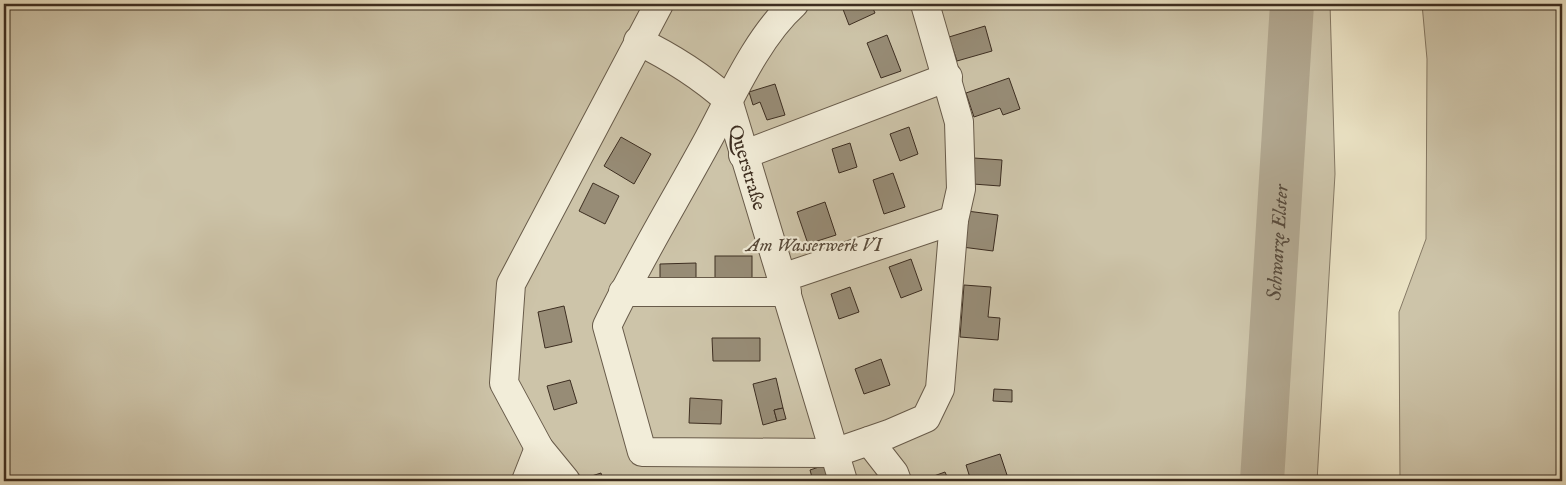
<svg xmlns="http://www.w3.org/2000/svg" width="1566" height="485" font-family="'IM FELL English',serif">
	<style>
		.green { fill: #cdc4a9; stroke: #857965 }
		.lines { fill: none; stroke-linecap: round; stroke-linejoin: round }
		.river { stroke: #b0a58d; stroke-width: 44 }
		.building { fill: #978c76; stroke: #3d2e21 }
		.minor-casing { stroke: #685b4a; stroke-width: 30 }
		.minor { stroke: #f2edd9; stroke-width: 28 }
		.labels { text-anchor: middle; stroke-width: 4.5; stroke-linejoin: round; paint-order: stroke }
		.street-label { font-size: 19px; fill: #3d2e21; stroke: #f2edd9 }
		.park-label { font-size: 19px; font-style: italic; fill: #5a4c3c; stroke: #f2edd9 }
		.water-label { font-size: 20px; font-style: italic; fill: #5a4c3c; stroke: #f2edd9 }
	</style>
	<rect width="100%" height="100%" fill="#ebe3c5"/>
	<filter id="stains"><feTurbulence type="fractalNoise" baseFrequency=".004" numOctaves="4"/><feColorMatrix values="0 0 0 0 .2 0 0 0 0 .09 0 0 0 0 .02 0 0 0 .5 -.17"/></filter>
	<radialGradient id="worn" r=".72"><stop offset=".6" stop-color="#630" stop-opacity="0"/><stop offset="1" stop-color="#630" stop-opacity=".3"/></radialGradient>
	<g class="green">
		<path d="M4,4h1326l5,170 -18,307h-1313z"/>
		<path d="M1422,4h140v477h-162l-1,-169 27,-73 1,-180z"/>
	</g>
	<g class="lines">
		<path class="river" id="s1" d="M1262,481l30,-477"/>
	</g>
	<g class="building">
		<path d="M841,4h30l4,9 -26,12z"/>
		<path d="M985,26l7,25 -35,10 -8,-24z"/>
		<path d="M887,35l14,36 -20,7 -14,-35z"/>
		<path d="M1009,78l11,31 -17,6 -3,-7 -26,9 -8,-24z"/>
		<path d="M775,84l10,31 -18,5 -7,-18 -7,3 -4,-13z"/>
		<path d="M909,127l9,27 -18,7 -10,-27z"/>
		<path d="M621,137l30,17 -17,30 -30,-18z"/>
		<path d="M850,143l7,24 -18,6 -7,-24z"/>
		<path d="M974,158l28,2 -2,26 -27,-2z"/>
		<path d="M893,173l12,34 -21,7 -11,-34z"/>
		<path d="M593,183l26,13 -14,28 -26,-13z"/>
		<path d="M825,202l11,33 -28,9 -11,-32z"/>
		<path d="M967,211l31,4 -5,36 -31,-4z"/>
		<rect x="715" y="256" width="37" height="25"/>
		<path d="M911,259l11,31 -21,8 -12,-31z"/>
		<path d="M696,263v20h-36v-19z"/>
		<path d="M964,285l27,2 -3,30 12,1 -2,22 -38,-3z"/>
		<path d="M850,287l9,25 -20,7 -8,-25z"/>
		<path d="M564,306l8,36 -27,6 -7,-36z"/>
		<path d="M712,338h48v23h-47z"/>
		<path d="M881,359l9,26 -26,9 -9,-25z"/>
		<path d="M776,378l7,30 -9,2 3,11 -14,4 -10,-41z"/>
		<path d="M570,380l7,23 -23,7 -7,-24z"/>
		<path d="M994,389l18,1v12l-19,-1z"/>
		<path d="M690,398l32,2 -1,24 -32,-1z"/>
		<path d="M783,408l3,11 -9,2 -3,-11z"/>
		<path d="M1000,454l9,27h-38l-5,-16z"/>
		<path d="M825,465l5,16h-17l-3,-11z"/>
		<path d="M945,472l4,9h-29z"/>
		<path d="M601,473l2,8h-27z"/>
		<path d="M742,477l32,1v3h-33z"/>
	</g>
	<g class="lines">
		<g class="minor-casing">
			<g id="minor">
				<path d="M794,4c-36,32 -62,91 -85,134 -34,63 -71,123 -102,188l35,126 192,1 55,-19 37,-16 14,-29 14,-169 7,-31 -2,-67 -34,-118"/>
				<path id="s2" d="M638,41c33,16 63,35 90,59l115,381"/>
				<path d="M743,155l205,-78"/>
				<path d="M782,278l172,-58"/>
				<path d="M623,292h164"/>
				<path d="M869,441l25,32 3,8"/>
				<path d="M526,481l13,-33"/>
				<path d="M566,481l-27,-33 -35,-65 7,-99 148,-280"/>
			</g>
		</g>
		<use href="#minor" class="minor"/>
	</g>
	<g class="labels">
		<g class="street-label">
			<text dy="7" stroke="none"><textPath href="#s2" startOffset="178">Querstraße</textPath></text>
		</g>
		<g class="park-label">
			<text x="814" y="251">Am Wasserwerk VI</text>
		</g>
		<g class="water-label">
			<text dy="7" stroke="none"><textPath href="#s1" startOffset="239">Schwarze Elster</textPath></text>
		</g>
	</g>
	<rect width="1566" height="485" fill="none" stroke="#ebe3c5" stroke-width="20"/>
	<rect x="5" y="5" width="1556" height="475" fill="none" stroke="#3d2e21" stroke-width="2.5"/>
	<rect x="10" y="10" width="1546" height="465" fill="none" stroke="#3d2e21"/>
	<rect width="100%" height="100%" filter="url(#stains)"/>
	<rect width="100%" height="100%" fill="url(#worn)"/>
</svg>
